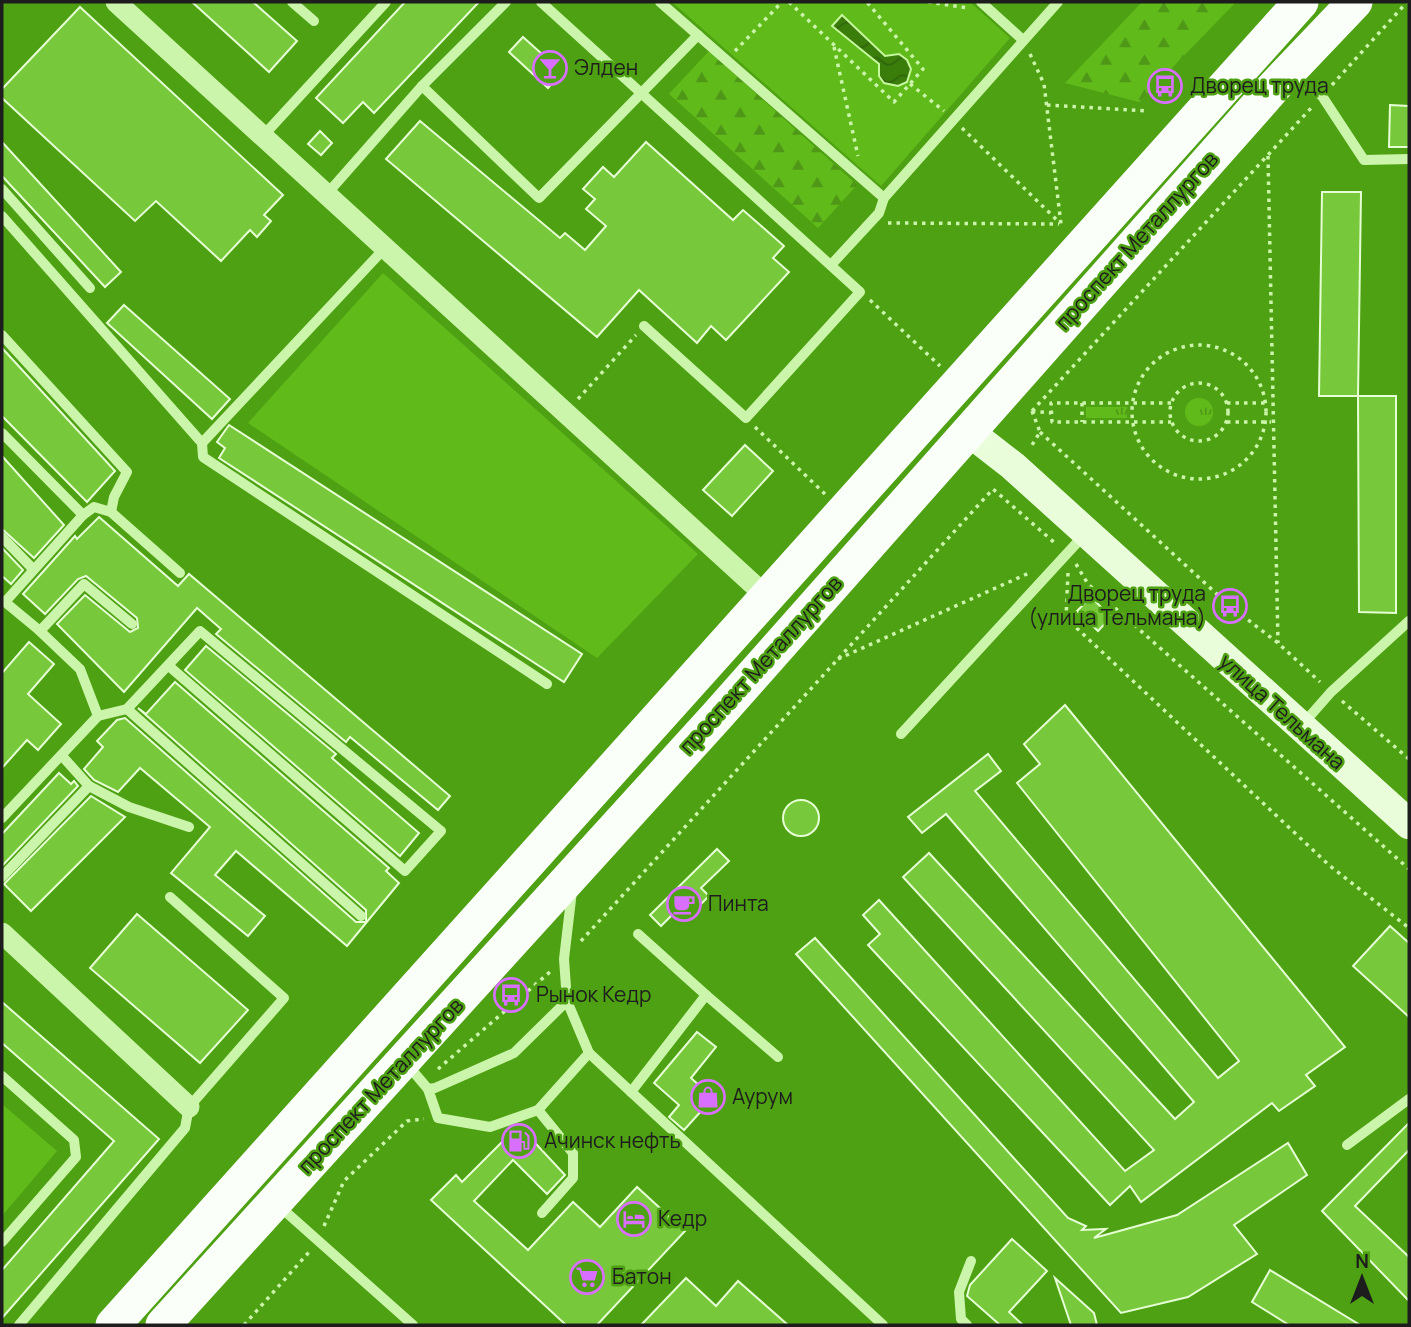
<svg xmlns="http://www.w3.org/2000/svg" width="1411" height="1327" font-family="Manrope,sans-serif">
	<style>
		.grass { fill: url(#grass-tufts) }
		.forest { fill: url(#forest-firs) }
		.green { fill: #60bb1a }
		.water { fill: url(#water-waves); stroke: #c6f89d; stroke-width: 2 }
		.building { fill: #77c83b; stroke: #e6fed4; stroke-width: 2 }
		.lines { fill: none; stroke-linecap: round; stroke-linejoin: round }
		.path { stroke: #cbf5ab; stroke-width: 3.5; stroke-dasharray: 3.5 5; stroke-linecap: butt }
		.service { stroke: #cbf5ab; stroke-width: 10 }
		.minor { stroke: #cbf5ab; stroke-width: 21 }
		.secondary { stroke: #eafddb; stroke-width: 30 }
		.primary { stroke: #fbfff9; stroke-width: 35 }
		.labels { text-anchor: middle; stroke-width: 5; stroke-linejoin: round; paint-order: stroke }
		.poi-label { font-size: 21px; fill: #1d1d1d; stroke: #4ea112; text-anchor: start }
		.street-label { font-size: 21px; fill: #1d1d1d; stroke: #4ea112 }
	</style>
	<defs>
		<pattern id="grass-tufts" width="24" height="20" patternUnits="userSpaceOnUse" patternTransform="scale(1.75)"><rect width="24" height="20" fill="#60bb1a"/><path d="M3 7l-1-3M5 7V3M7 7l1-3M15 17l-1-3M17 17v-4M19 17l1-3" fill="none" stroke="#4f9717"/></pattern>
		<pattern id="forest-firs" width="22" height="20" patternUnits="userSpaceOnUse" patternTransform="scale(1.75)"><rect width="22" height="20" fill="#60bb1a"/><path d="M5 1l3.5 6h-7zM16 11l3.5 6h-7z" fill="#4f9717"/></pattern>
		<pattern id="water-waves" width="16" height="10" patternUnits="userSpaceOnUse" patternTransform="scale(1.75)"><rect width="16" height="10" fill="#3a7d0b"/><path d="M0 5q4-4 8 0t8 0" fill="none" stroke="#30660b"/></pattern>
	</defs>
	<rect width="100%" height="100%" fill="#4ea112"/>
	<g class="grass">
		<circle cx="1199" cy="412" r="14"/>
		<rect x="1086" y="407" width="41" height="11"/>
	</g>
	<g class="forest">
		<path d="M1142,2h94l-97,100 -74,-19z"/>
		<path d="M709,51l148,134 -39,43 -149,-134z"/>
	</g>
	<g class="green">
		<path d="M672,2h298l40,36 -129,148z"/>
		<path d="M383,273l315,281 -101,104 -349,-235z"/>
		<path d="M2,1104l55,47 -55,65z"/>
	</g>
	<path class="water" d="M842,15l43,41 14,-2 8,6 4,9 -4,13 -9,4 -14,-3 -5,-7v-12l-47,-38z"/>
	<g class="building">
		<path d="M192,2h61l44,39 -28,31z"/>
		<path d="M405,2h74l-105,111 -11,-11 -20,21 -27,-25z"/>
		<path d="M80,7l203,188 -19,20 7,6 -14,16 -7,-7 -29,31 -65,-60 -21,20 -133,-123v-9z"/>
		<path d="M523,37l39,35 -14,16 -39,-36z"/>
		<path d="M1390,105l19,1v41h-20z"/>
		<path d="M420,121l140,117 5,-5 20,17 21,-24 -20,-17 9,-10 -12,-10 20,-22 11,10 32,-35 87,78 10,-10 41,36 -11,12 16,14 -63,68 -15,-14 -14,17 -58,-53 -42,47 -211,-178z"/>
		<path d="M320,131l12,12 -11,12 -13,-11z"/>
		<path d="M2,142l119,130 -16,15 -103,-111z"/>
		<path d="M1322,192h39l-3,204h-39z"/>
		<path d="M124,305l106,94 -18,20 -105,-96z"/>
		<path d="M2,348l113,123 -28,31 -85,-86z"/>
		<path d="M1358,396h38v217l-37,-1z"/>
		<path d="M229,425l353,229 -18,28 -345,-224 6,-10 -8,-6z"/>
		<path d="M745,445l28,26 -41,45 -29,-26z"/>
		<path d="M2,456l62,69 -30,33 -32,-29z"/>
		<path d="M99,517l79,69 11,-12 261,222 -12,14 -88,-73 -4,5 -130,-108 5,-5 -24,-21 -73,84 -67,-68 28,-29 45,37 8,-4 -1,-10 -51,-42 -8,3 -33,35 -22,-20 52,-58 2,3z"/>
		<path d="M2,548l21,22 -12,14 -9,-8z"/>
		<path d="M1091,597l20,20 -13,14 -21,-20z"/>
		<path d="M29,642l25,22 -26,30 33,30 -23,26 -11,-10 -25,28v-95z"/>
		<path d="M206,646l130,108 -4,4 87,75 -19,23 -215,-186z"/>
		<path d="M175,682l214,186 -3,3 13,12 -52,63 -111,-95 -21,24 50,41 -17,20 -77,-63 39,-46 -70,-59 -22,24 -24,-12 -10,-11 19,-22 -6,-6 20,-21 8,-2 231,204h10v-12l-228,-202 8,6z"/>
		<path d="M1065,705l280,342 -39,28 9,11 -36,25 -7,-8 -131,99 -11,-16 -20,19 -242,-260 12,-11 -17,-19 16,-15 246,271 29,-21 -251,-273 26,-24 246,266 19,-17 -248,-288 -24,19 -14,-16 80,-63 13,17 -26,20 243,287 21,-17 -222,-278 23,-19 -16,-20z"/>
		<path d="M59,773l12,11 3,-3 4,5 -76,80v-32z"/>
		<path d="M91,796l34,21 -94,94 -27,-27z"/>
		<circle cx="801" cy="818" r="18"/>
		<path d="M717,849l12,12 -28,27 8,8 -18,18 -9,-9 -21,21 -11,-11z"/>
		<path d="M137,914l111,96 -48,53 -110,-95z"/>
		<path d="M1390,926l19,17v74l-56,-51z"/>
		<path d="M815,938l253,280 18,8 -4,4 24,-1 -12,9 83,-23 111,-72 19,32 -73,50 23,29 -69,43 -67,16 -325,-359z"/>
		<path d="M2,1002l157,137 -157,179v-48l112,-129 -112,-98z"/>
		<path d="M697,1032l19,15 -25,31 22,20 -29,32 -15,-13 10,-12 -25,-22z"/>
		<path d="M1409,1123v27l-54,56 54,51v44l-87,-90z"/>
		<path d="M514,1130l10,1 41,44 -18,19 -34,-34 -39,41 54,49 45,-48 27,25 37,-40 48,44 -88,94h-31l-135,-125 25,-25 6,7z"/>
		<path d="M1012,1239l35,32 -38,41 14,13h-23l-33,-29 3,-11z"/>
		<path d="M1270,1270l90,55h-71l-37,-23z"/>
		<path d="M686,1278l30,28 22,-25 50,44h-147z"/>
		<path d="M1055,1278l39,35 3,12h-26z"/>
	</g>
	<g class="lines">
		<g class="path">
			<path d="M789,2l105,100 29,-33 -56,-67"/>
			<path d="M928,2l40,6"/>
			<path d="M834,47l24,109"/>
			<path d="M735,51l47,-49"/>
			<path d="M1030,54l14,30 17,140"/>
			<path d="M910,84l34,27"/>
			<path d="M1332,85l75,-83"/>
			<path d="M1047,105l100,6"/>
			<path d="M962,128l98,95"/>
			<path d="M1268,156l10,487"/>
			<path d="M888,223l171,1"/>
			<path d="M870,300l70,66"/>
			<circle cx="1199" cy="412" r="67"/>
			<circle cx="1199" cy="412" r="29"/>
			<path d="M578,399l58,-64"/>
			<path d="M1082,403v19"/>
			<path d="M1171,403h-120l1,19h119"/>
			<path d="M1227,403h40"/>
			<path d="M1032,411l281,-305"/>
			<path d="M1032,411l8,21 -8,13"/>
			<path d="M1032,411l19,2"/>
			<path d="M1227,422h44"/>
			<path d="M755,427l70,67"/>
			<path d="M1040,432l190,174 48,37 42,39"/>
			<path d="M1076,564l12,20 321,285"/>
			<path d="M1068,573l-2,45 264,248 79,62"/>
			<path d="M838,659l191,-86"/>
			<path d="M1342,701l67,58"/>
			<path d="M581,941l412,-452 63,55"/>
			<path d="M438,1069l113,-98"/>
			<path d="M324,1226l20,-45 63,-60 17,-2"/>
			<path d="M244,1325l66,-74"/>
		</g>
		<g class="service">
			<path d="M292,2l22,19"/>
			<path d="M541,2l319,290 -114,126 -102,-92"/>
			<path d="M660,2l224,196"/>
			<path d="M981,2l42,38"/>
			<path d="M1291,74l31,22 42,64 45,-1"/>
			<path d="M422,86l117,112 159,-163"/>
			<path d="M263,136l123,-134"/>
			<path d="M2,189l88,99"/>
			<path d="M326,195l96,-109 84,-84"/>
			<path d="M2,216l200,227 182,-194"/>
			<path d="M831,265l48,-52 5,-15 174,-196"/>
			<path d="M2,335l125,137 -13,25 -3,15 -17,-5 -11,8 -78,87 35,29 44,-47 48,40"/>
			<path d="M2,433l81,82"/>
			<path d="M202,443l1,14 344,227"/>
			<path d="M111,512l69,61"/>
			<path d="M2,537l31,32"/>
			<path d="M40,631l40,38 18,47"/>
			<path d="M170,667l235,204 36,-40 -241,-200 -73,78 234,207"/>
			<path d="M1302,725l29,-33 78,-71"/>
			<path d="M901,734l184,-200"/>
			<path d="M63,757l26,29 40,21 60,20"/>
			<path d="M2,818l96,-102 29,-7"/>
			<path d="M2,877l87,-91"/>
			<path d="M572,891l-8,68 3,42 22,52 294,272"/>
			<path d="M638,934l68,61"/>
			<path d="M406,1063l22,26 7,-1 79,-35 53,-52"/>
			<path d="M2,1076l72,64 2,17 -74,85"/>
			<path d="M428,1089l10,29 52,9 48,-17 51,-57"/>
			<path d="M631,1092l75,-97 72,62"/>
			<path d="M538,1110l35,43v25l-31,35"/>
			<path d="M1347,1145l62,-46"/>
			<path d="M278,1205l135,120"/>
			<path d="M19,1325l166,-197 4,-21 95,-109 -114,-101"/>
			<path d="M967,1325l-6,-6 -2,-27 12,-31"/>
		</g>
		<g class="minor">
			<path d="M116,2l650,594"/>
			<path d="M2,933l187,174"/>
		</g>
		<path class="secondary" d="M968,431l45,35 396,358"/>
		<g class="primary">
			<path d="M113,1325l1188,-1323"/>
			<path d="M163,1325l553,-608 558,-630 81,-85"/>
		</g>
	</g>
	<defs>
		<g id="bar-ring" transform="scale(1.75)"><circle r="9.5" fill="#4ea112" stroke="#d86fff" stroke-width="1.5"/><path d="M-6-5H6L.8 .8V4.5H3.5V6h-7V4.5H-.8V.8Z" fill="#d86fff"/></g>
		<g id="bus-ring" transform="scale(1.75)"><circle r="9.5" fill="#4ea112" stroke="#d86fff" stroke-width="1.5"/><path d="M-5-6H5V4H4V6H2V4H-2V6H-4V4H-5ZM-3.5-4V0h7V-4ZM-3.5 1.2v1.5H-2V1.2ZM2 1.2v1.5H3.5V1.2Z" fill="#d86fff"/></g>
		<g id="cafe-ring" transform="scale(1.75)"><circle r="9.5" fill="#4ea112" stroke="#d86fff" stroke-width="1.5"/><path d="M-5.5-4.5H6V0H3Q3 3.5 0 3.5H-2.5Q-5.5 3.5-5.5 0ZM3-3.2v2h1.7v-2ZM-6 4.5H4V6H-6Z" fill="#d86fff"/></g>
		<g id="shop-ring" transform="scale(1.75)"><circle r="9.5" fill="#4ea112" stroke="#d86fff" stroke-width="1.5"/><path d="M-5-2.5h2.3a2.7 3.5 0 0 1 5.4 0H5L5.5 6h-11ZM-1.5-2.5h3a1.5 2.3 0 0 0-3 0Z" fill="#d86fff"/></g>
		<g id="fuel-ring" transform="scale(1.75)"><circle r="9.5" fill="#4ea112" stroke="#d86fff" stroke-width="1.5"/><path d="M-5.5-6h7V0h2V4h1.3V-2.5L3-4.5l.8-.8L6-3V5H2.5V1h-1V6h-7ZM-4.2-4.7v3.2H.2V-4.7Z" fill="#d86fff"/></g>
		<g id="hotel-ring" transform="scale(1.75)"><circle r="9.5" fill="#4ea112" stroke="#d86fff" stroke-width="1.5"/><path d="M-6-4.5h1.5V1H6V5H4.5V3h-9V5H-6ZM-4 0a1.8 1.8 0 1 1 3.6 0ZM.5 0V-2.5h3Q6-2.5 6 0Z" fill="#d86fff"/></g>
		<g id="supermarket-ring" transform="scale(1.75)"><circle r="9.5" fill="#4ea112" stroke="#d86fff" stroke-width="1.5"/><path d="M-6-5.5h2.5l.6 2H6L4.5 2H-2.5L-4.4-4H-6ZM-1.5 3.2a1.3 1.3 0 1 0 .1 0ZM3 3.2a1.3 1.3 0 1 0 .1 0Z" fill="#d86fff"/></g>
	</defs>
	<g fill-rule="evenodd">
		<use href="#bar-ring" x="550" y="68"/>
		<use href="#bus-ring" x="1165" y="86"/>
		<use href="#bus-ring" x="1230" y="606"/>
		<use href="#cafe-ring" x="684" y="904"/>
		<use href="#bus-ring" x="511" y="995"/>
		<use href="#shop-ring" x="708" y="1097"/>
		<use href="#fuel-ring" x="519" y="1141"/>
		<use href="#hotel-ring" x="634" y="1219"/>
		<use href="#supermarket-ring" x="587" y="1277"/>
	</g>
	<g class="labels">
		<g class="poi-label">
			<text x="574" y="75">Элден</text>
			<text x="1190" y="93">Дворец труда</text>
			<text x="1206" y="601" text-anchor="end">Дворец труда<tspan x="1206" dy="24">(улица Тельмана)</tspan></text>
			<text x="708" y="911">Пинта</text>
			<text x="536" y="1002">Рынок Кедр</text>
			<text x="732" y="1104">Аурум</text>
			<text x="544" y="1148">Ачинск нефть</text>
			<text x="658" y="1226">Кедр</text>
			<text x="612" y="1284">Батон</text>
		</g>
		<g class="street-label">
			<text transform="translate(1137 241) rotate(-48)" y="7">проспект Металлургов</text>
			<text transform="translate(761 665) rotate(-48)" y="7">проспект Металлургов</text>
			<text transform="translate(1282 712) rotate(42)" y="7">улица Тельмана</text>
			<text transform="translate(381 1086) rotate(-47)" y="7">проспект Металлургов</text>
		</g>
	</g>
	<rect width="1411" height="1327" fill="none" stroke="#1d1d1d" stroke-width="7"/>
	<g transform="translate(1362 1278)" stroke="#4ea112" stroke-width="5" paint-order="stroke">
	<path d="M0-5L12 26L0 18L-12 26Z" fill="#1d1d1d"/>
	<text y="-10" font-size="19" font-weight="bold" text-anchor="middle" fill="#1d1d1d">N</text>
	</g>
</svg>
